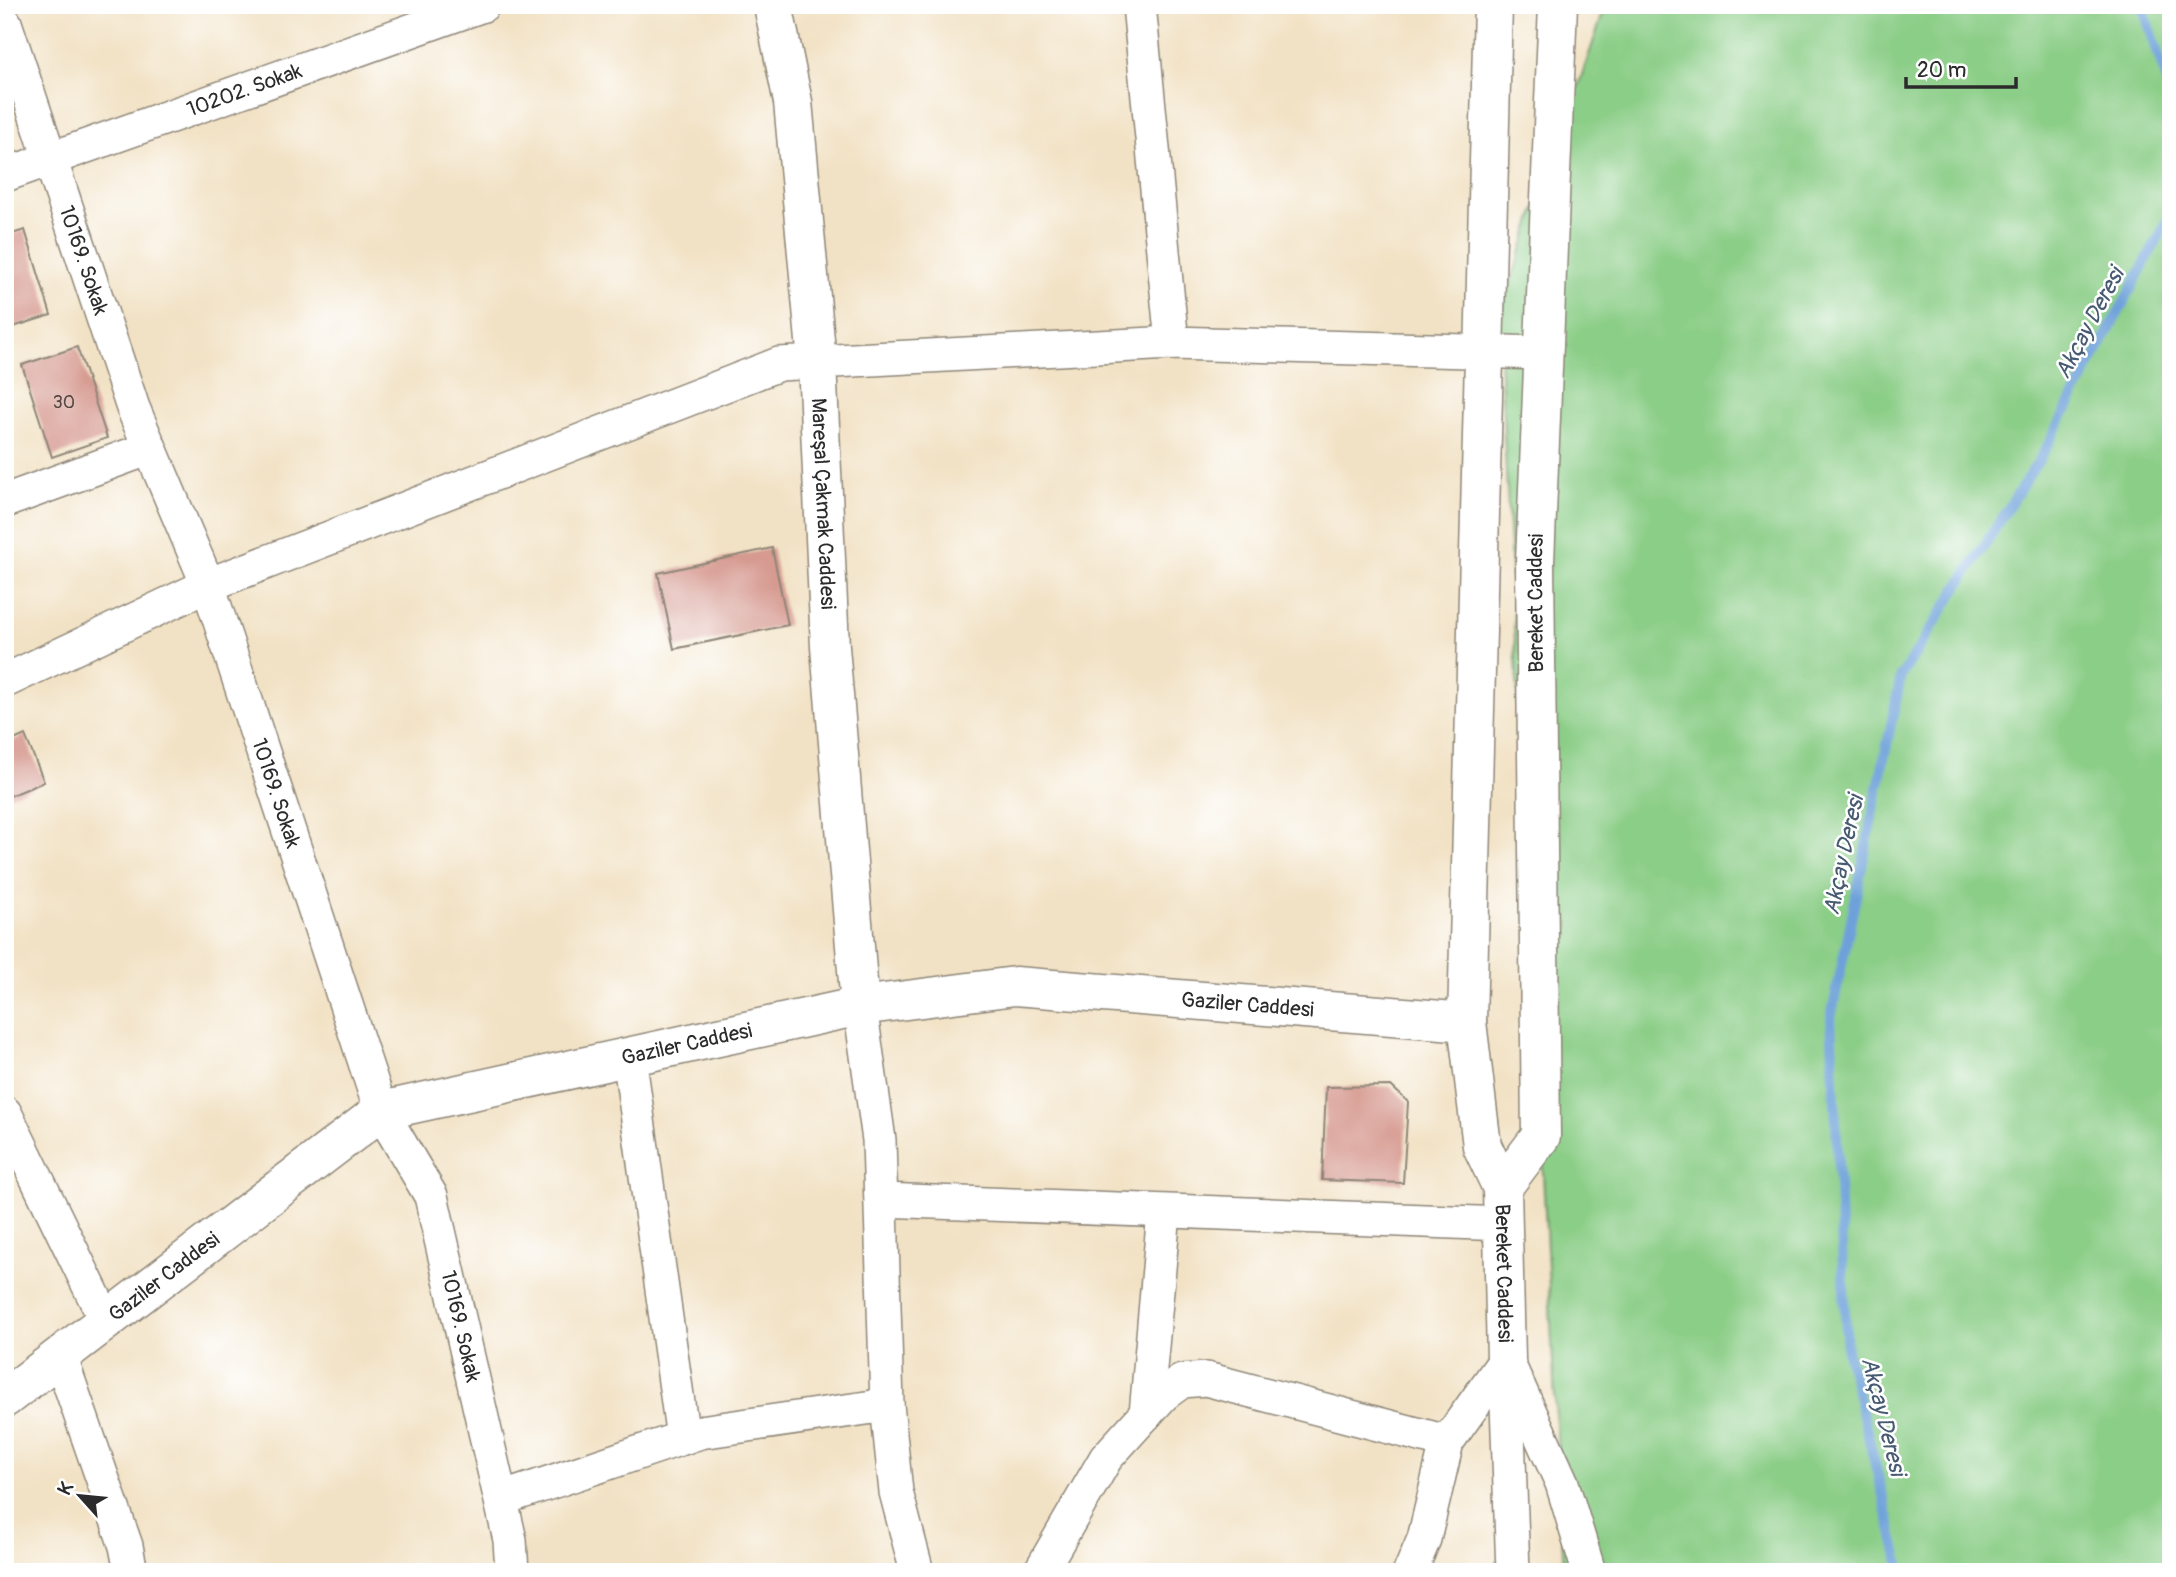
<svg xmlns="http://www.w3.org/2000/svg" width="2176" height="1577" font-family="Pangolin,sans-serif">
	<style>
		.green { fill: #8bce87; stroke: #5b7c59; stroke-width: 2 }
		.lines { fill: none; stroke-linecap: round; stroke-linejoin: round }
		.stream { stroke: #6ea1da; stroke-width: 10 }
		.building { fill: #d69a90 }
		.minor-casing { stroke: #8e8678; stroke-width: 36 }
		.tertiary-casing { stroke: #8e8678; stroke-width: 41 }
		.minor { stroke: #fff; stroke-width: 33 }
		.tertiary { stroke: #fff; stroke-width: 38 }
		.labels { text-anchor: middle; stroke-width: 5; stroke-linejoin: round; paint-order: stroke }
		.number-label { font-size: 18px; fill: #564744 }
		.street-label { font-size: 21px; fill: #2b2b2b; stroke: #fff }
		.water-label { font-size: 23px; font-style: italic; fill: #465a71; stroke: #fff }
	</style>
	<rect width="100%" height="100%" fill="#fff"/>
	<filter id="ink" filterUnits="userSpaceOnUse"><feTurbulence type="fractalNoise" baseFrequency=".0143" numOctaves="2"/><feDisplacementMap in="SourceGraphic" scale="14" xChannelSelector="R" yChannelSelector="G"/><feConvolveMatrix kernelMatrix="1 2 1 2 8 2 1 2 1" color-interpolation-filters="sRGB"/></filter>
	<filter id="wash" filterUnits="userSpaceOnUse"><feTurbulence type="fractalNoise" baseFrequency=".00686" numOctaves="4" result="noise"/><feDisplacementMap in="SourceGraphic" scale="28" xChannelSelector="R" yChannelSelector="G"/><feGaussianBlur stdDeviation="1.57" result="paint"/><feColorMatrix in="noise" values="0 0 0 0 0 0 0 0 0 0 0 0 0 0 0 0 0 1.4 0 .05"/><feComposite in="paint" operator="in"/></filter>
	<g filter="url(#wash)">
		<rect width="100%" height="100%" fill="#f2e2c5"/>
		<path class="green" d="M1606,5h565v1567h-607l-66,-1253z"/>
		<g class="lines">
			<g class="stream">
				<path d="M2142,5l29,89"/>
				<path d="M1902,1572l-55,-220 -16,-334 70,-342 143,-224 127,-238"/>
			</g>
		</g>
		<g id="blocks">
			<g class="building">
				<path d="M25,230l26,85 -41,13 -5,-16v-76z"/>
				<path d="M77,347l30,91 -55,19 -30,-92z"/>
				<path d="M772,548l16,77 -114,24 -16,-76z"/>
				<path d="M25,735l19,47 -39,16v-54z"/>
				<path d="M1391,1086l17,16 -5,81 -81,-3 4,-93z"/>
			</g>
		</g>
	</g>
	<g filter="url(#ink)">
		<use href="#blocks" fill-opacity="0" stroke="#8e8678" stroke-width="2"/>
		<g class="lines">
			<g class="minor-casing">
				<g id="minor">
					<path d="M1139,5l33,338"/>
					<path id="s1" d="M5,23l128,385 75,177 173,526 50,85 79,344 2,32"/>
					<path id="s2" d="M5,175l478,-170"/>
					<path d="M5,501l145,-53"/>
					<path d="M5,681l203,-96 571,-221 393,-21 371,10"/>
					<path d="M860,1006l19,134 8,265 9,87 21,80"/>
					<path d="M629,1056l54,382"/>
					<path d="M5,1113l101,208"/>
					<path d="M882,1200l622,24"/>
					<path d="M60,1356l66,190 5,26"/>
					<path d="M1506,1359l56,124 27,89"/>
					<path d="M1506,1375l7,197"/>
					<path d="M1146,1414l18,-202"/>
					<path d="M501,1499l199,-67 187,-27"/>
					<path d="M1040,1572l66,-114 58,-64 18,-13 24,-2 241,63"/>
					<path d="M1410,1572l14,-33 23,-97 59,-83"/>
				</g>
			</g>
			<g class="tertiary-casing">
				<g id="tertiary">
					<path id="s3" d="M773,5l20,97 24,260 13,285 30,359"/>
					<path id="s4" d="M1493,5l-26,1017 15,124 20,42 4,171"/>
					<path id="s5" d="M1502,1188l39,-52 -6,-574 23,-557"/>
					<path id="s6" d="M5,1398l376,-287 479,-105 155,-20 452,36"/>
				</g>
			</g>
			<use href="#minor" class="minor"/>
			<use href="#tertiary" class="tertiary"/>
		</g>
	</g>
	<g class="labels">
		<g class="number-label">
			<text x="64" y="408">30</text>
		</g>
		<g class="street-label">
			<text dy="7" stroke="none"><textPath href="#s2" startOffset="254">10202. Sokak</textPath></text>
			<text dy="7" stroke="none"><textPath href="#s1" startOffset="250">10169. Sokak</textPath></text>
			<text dy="7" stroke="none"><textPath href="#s3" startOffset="502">Mareşal Çakmak Caddesi</textPath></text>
			<text dy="7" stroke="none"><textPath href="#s5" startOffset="598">Bereket Caddesi</textPath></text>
			<text dy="7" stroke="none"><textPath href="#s1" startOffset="817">10169. Sokak</textPath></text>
			<text dy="7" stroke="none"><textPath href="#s6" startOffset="1353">Gaziler Caddesi</textPath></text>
			<text dy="7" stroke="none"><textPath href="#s6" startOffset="786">Gaziler Caddesi</textPath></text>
			<text dy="7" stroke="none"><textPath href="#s4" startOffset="1274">Bereket Caddesi</textPath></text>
			<text dy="7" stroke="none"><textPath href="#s6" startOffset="200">Gaziler Caddesi</textPath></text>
			<text dy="7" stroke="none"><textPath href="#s1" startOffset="1384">10169. Sokak</textPath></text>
		</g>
		<g class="water-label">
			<text transform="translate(2089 323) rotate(-62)" y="8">Akçay Deresi</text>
			<text transform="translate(1843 855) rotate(-78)" y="8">Akçay Deresi</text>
			<text transform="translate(1884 1416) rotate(76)" y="8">Akçay Deresi</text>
		</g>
	</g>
	<rect width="2176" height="1577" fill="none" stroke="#fff" stroke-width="28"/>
	<g transform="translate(80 1496) rotate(297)" stroke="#ffffff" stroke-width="5" paint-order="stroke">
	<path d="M0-5L12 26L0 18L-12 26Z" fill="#2b2b2b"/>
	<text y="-10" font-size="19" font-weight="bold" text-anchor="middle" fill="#2b2b2b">K</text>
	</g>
	<path d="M1906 77v10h110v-10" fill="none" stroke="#2b2b2b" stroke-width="3.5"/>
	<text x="1917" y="77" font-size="21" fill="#2b2b2b" stroke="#ffffff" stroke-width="5" paint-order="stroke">20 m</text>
</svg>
